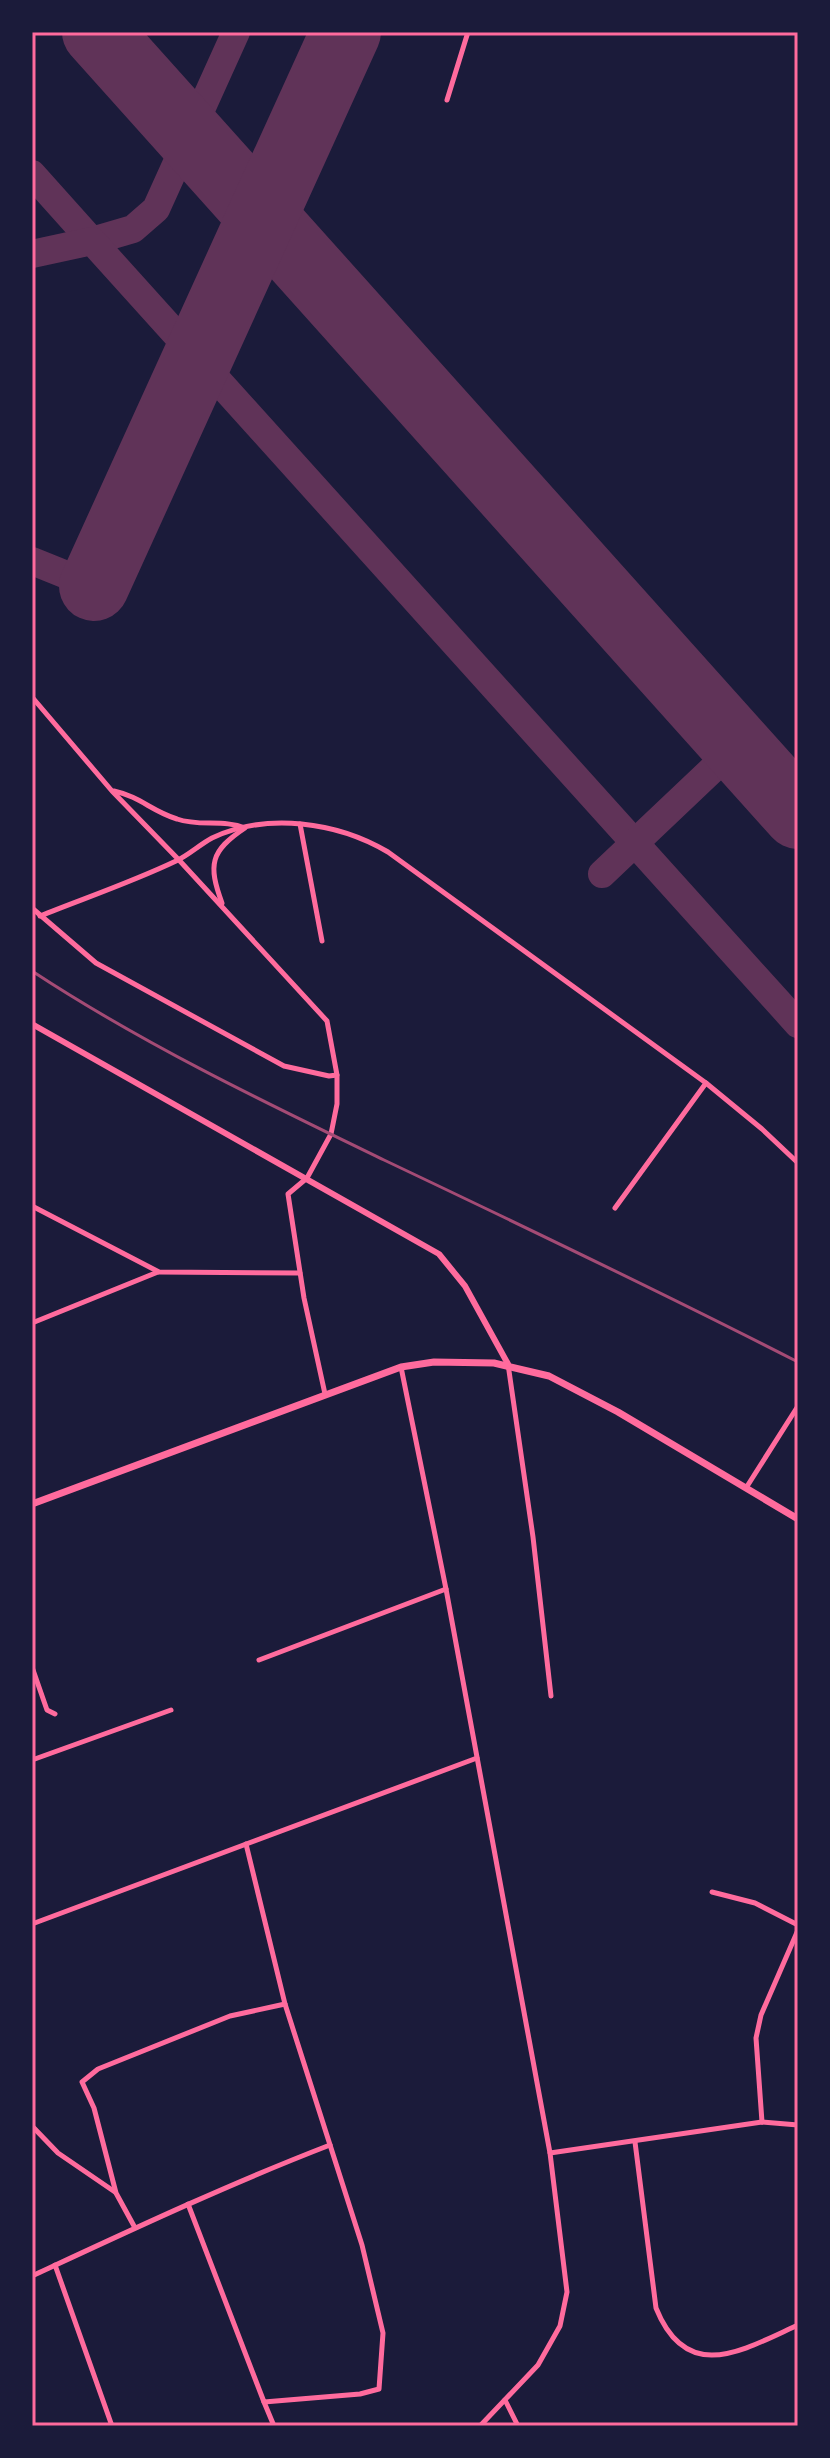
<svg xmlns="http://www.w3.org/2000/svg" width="830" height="2458" font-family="Arial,sans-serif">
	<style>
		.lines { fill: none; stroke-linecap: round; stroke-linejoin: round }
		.taxiway { stroke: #603358; stroke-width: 28 }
		.runway { stroke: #603358; stroke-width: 70 }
		.minor { stroke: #ff6b9d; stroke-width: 5 }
		.tertiary { stroke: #ff6b9d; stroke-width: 6 }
		.secondary { stroke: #ff6b9d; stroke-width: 7 }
		.rail { stroke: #a44b75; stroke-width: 3 }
		.neatline { fill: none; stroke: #ff6b9d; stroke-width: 3 }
	</style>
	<rect width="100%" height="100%" fill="#1b1b3a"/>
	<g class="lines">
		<g class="taxiway">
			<path d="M32,174l60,67 41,-12 23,-20 80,-177"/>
			<path d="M32,254l60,-13 706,783"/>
			<path d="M32,561l62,25"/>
			<path d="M602,874l135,-128"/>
		</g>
		<g class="runway">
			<path d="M97,32l701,782"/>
			<path d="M94,586l252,-554"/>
		</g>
		<g class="minor">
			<path d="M447,100l21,-68"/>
			<path d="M32,697l80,94 67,69 148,161 10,54v29l-6,30 -24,44 -19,16 16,104 21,96"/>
			<path d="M114,791c27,6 37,20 63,28 22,8 47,0 68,9 -35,23 -37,37 -23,75"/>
			<path d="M300,824l22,117"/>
			<path d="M32,908l64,55 188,103 45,10 8,-1"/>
			<path d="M40,916c45,-18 92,-34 136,-55 13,-6 23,-16 36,-23 55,-26 125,-16 176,14l318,231 56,46 36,34"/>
			<path d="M32,1206l127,66 141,1"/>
			<path d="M615,1208l91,-125"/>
			<path d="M32,1323l126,-51"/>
			<path d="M508,1364l25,173 18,159"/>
			<path d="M401,1367l45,222 104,564 17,139 -7,34 -22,39 -58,61"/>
			<path d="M746,1488l52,-82"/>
			<path d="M259,1660l187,-71"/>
			<path d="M32,1667l15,43 8,4"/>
			<path d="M32,1760l139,-50"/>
			<path d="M712,1892l43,11 43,22"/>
			<path d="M32,1924l445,-166"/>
			<path d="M762,2122l-6,-84 5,-23 37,-85"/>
			<path d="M32,2126l26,27 57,39"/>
			<path d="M635,2142l21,166c31,77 87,42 142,17"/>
			<path d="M550,2153l212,-31 36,3"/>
			<path d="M188,2204l76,198 96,-8 19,-5 4,-56 -21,-88 -77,-241 -39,-160"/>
			<path d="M134,2226l-18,-33 -22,-85 -12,-26 16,-13 132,-53 55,-12"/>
			<path d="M55,2265l57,161"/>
			<path d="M32,2276c99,-46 197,-92 298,-131"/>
			<path d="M505,2400l13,26"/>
			<path d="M264,2402l10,24"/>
		</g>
		<path class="tertiary" d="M32,1024l407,230 26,32 43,78"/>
		<path class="secondary" d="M32,1504l369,-137 33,-5 60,1 55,13 69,36 180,107"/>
		<path class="rail" d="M32,971c111,73 232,131 352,189 139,66 277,132 414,202"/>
	</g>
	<rect width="830" height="2458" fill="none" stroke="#1b1b3a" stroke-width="68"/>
	<rect x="34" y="34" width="762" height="2390" class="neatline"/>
</svg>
